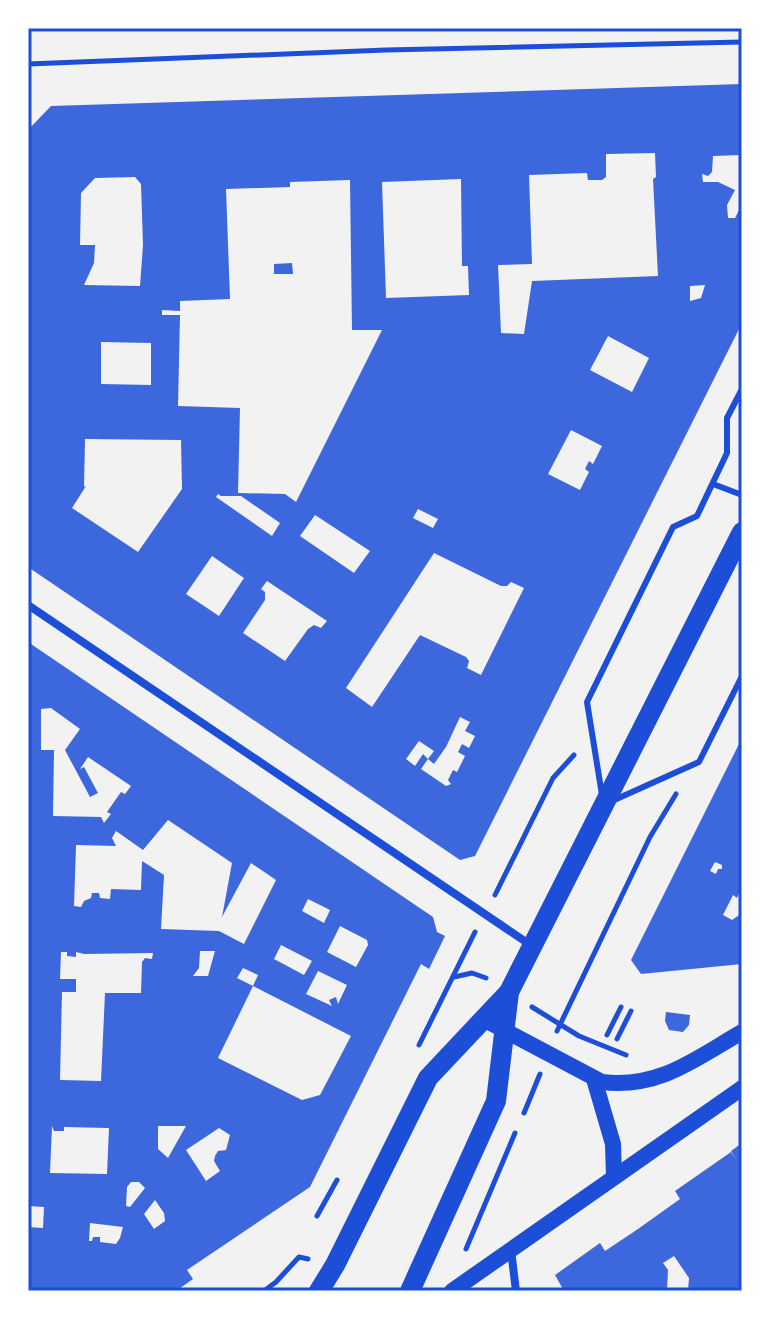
<svg xmlns="http://www.w3.org/2000/svg" width="770" height="1319" font-family="Mulish,sans-serif">
	<style>
		.building { fill: #3d67dc; fill-rule: evenodd }
		.lines { fill: none; stroke-linecap: round; stroke-linejoin: round }
		.path { stroke: #1d4ed8; stroke-width: 5 }
		.service { stroke: #1d4ed8; stroke-width: 6 }
		.minor { stroke: #1d4ed8; stroke-width: 8 }
		.secondary { stroke: #1d4ed8; stroke-width: 16 }
		.primary { stroke: #1d4ed8; stroke-width: 20 }
		.neatline { fill: none; stroke: #1d4ed8; stroke-width: 3 }
	</style>
	<rect width="100%" height="100%" fill="#f2f2f2"/>
	<g class="building">
		<path d="M742,84v71l-29,1 -1,16 -4,4 -6,-2 1,8h15l17,8 -8,15 1,13h7l7,-14v119l-267,533 -15,4 -432,-293v-437l23,-24zM655,153l1,24 -3,2 5,97 -126,5 -8,53 -23,-1 -3,-68 34,-1 -3,-89 58,-2 1,7h14l4,-3v-23zM135,177l6,7 2,61 -3,41 -56,-1 10,-22 1,-18h-15l1,-52 14,-15zM461,179l1,87h6l1,29 -83,3 -4,-116zM350,180l2,150h30l-86,172 -11,-8 -47,-1 2,-85 -62,-2 2,-91h-18v-5l18,1v-10l50,-2 -4,-110 64,-2v-5zM705,285l-4,13 -11,3v-15zM608,336l41,22 -17,34 -42,-22zM101,342l50,1v42l-50,-1zM571,430l31,16 -9,18 -4,-3 -4,8 4,3 -9,18 -32,-16zM85,439l96,1 1,49 -44,63 -66,-44 14,-22 -2,1zM218,494l3,2h20l39,27 -8,13 -56,-39zM418,509l20,10 -5,9 -20,-10zM315,515l55,36 -16,22 -54,-37zM434,553l67,33h6l4,-4 13,6 -43,87 -14,-7 2,-7 -3,-4 -46,-22 -48,72 -26,-19zM212,556l32,22 -25,38 -33,-22zM267,581l60,40 -6,7 -7,-3 -6,4 -23,32 -42,-28 22,-33v-8l-4,-3zM460,717l10,5 -5,9 10,5 -6,12 -7,-4 -4,8 7,4 -8,16 -4,-2 -5,10 3,4 -5,2 -25,-17 7,-10 6,5 12,-17zM419,741l15,10 -6,8 -5,-5 -8,12 -9,-7z"/>
		<path d="M292,263l1,11h-19v-10z"/>
		<path d="M28,642l405,275 4,15 8,4 -16,33 -8,-5 -111,223 -123,83 6,9 -17,12h-16l-1,-2 -4,2 -127,-1v-63l15,1 1,-21 -16,-1zM51,708l29,21 -15,21 25,47 8,-4 -14,-26 -4,2 8,-12 43,29 -6,8 -4,-2 -14,20 4,2 -7,9 -3,-6 -48,-1 1,-66h-13v-41zM168,820l64,43 -10,54 29,-54 25,17 -32,64 -25,-13 -58,-2 3,-54 -22,-14 -1,29 -30,-1 -1,10 -10,-1 -1,-5h-7l-1,5 -7,3 -3,6 -7,-1 2,-61 40,1 -4,-8 4,-7 27,19zM308,899l22,11 -6,13 -22,-12zM340,926l27,14 1,5 -12,22 -29,-15zM281,945l31,16 -8,14 -30,-16zM200,951h15l-7,25h-15l6,-8zM61,952h6v4l9,1v-5l8,2 69,-1 -1,6 -7,-1 -3,4 -1,31h-36l-4,88 -41,-1 2,-88h14v-13h-16zM243,968l15,7 -5,11 98,50 -31,59 -18,5 -84,-42 35,-72 -16,-8zM318,971l29,14 -9,19 -2,-7 -7,3 3,6 -26,-12zM52,1126l2,5h10v-4l45,1 -2,46 -57,-1zM158,1126h28l-18,32 -10,-9zM219,1128l11,7 -4,15 -8,1 -3,5 -1,5 6,10 -14,10 -20,-31zM131,1182h8l6,6 -15,19 -4,-1 1,-19zM155,1200l9,13 1,8 -11,8 -10,-15zM90,1223l33,4 -3,11 -4,6 -16,-2v-5h-7l-1,4h-3z"/>
		<path d="M742,738v149l-5,11 -4,-3 -10,20 9,5 10,-7v51l-101,10 -10,-14zM715,862l7,3v4h-4l-2,5 -6,-3z"/>
		<path d="M666,1012l24,3 -1,10 -6,7 -14,-2 -4,-9z"/>
		<path d="M742,1143v148h-54l1,-13 -15,-22 -11,7 5,7 -1,21h-103l-9,-16 45,-32 5,8 33,-22 42,-30 -5,-8 56,-39 5,8 -5,-9z"/>
	</g>
	<g class="lines">
		<g class="path">
			<path d="M28,64l358,-14 356,-8"/>
			<path d="M495,895l58,-117 21,-23"/>
			<path d="M454,977l18,-4 14,5"/>
			<path d="M532,1007l47,29 47,19"/>
			<path d="M557,1031l93,-194 26,-43"/>
			<path d="M607,1035l14,-28"/>
			<path d="M617,1039l14,-28"/>
			<path d="M419,1045l56,-113"/>
			<path d="M524,1113l16,-39"/>
			<path d="M317,1216l20,-36"/>
			<path d="M466,1249l49,-116"/>
			<path d="M264,1291l12,-9 23,-25 9,2"/>
		</g>
		<g class="service">
			<path d="M713,484l29,11"/>
			<path d="M602,795l-15,-93 86,-175 24,-11 30,-63v-35l15,-29"/>
			<path d="M612,801l87,-39 43,-86"/>
		</g>
		<g class="minor">
			<path d="M28,605l504,341"/>
			<path d="M511,1250l5,41"/>
		</g>
		<g class="secondary">
			<path d="M483,1019l119,63c57,7 93,-23 140,-50"/>
			<path d="M594,1079l19,65 1,33"/>
			<path d="M452,1291l290,-203"/>
		</g>
		<g class="primary">
			<path d="M319,1291l16,-26 93,-187 81,-86 233,-460"/>
			<path d="M410,1291l86,-190 13,-109"/>
		</g>
	</g>
	<rect width="770" height="1319" fill="none" stroke="#ffffff" stroke-width="60"/>
	<rect x="30" y="30" width="710" height="1259" class="neatline"/>
</svg>
